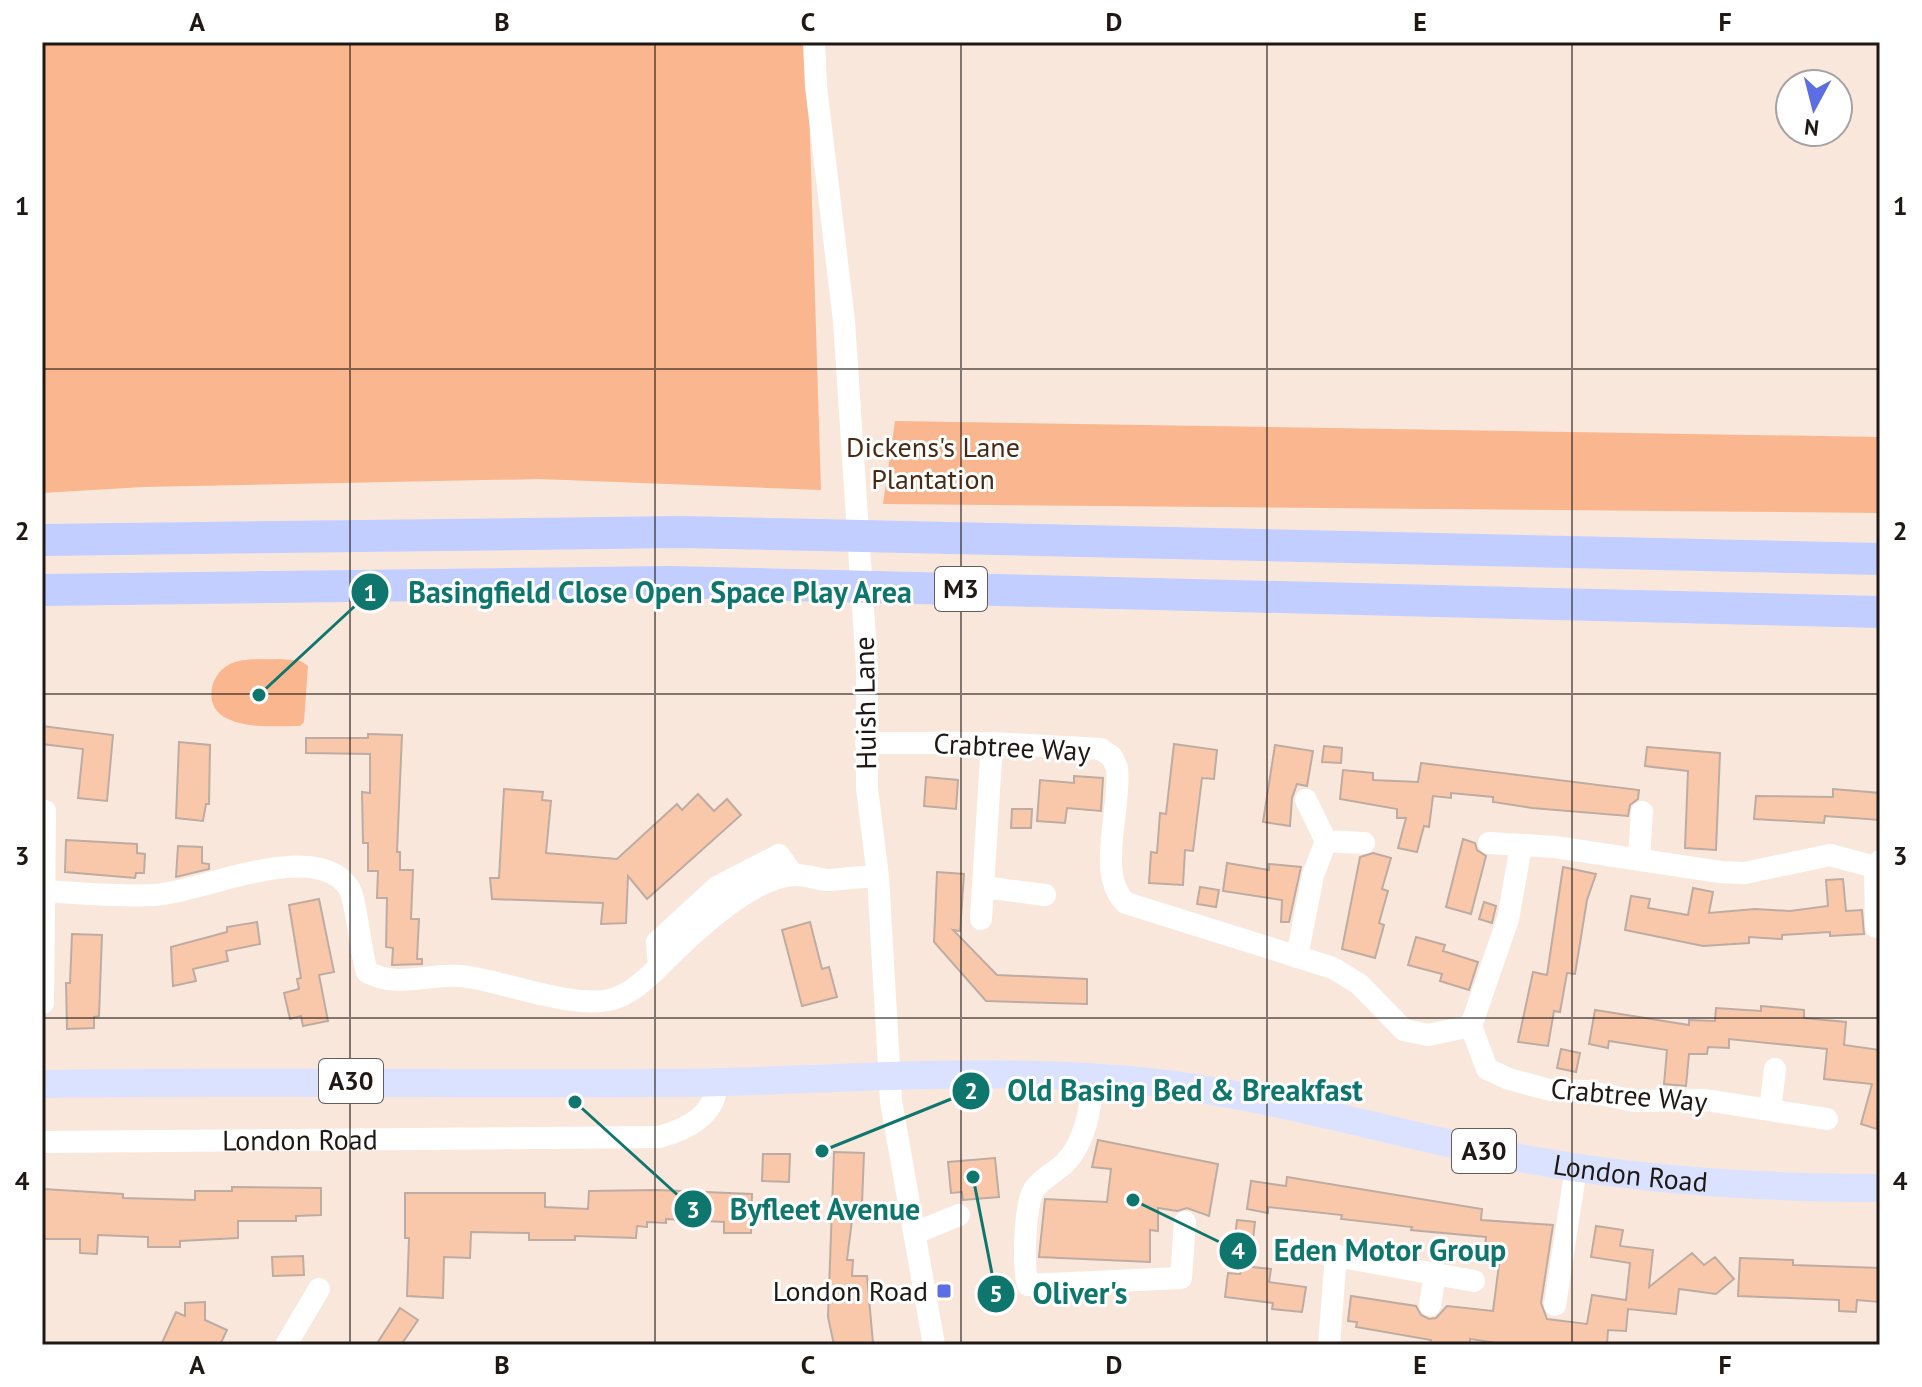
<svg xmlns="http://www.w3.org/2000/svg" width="1922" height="1387" font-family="'PT Sans',sans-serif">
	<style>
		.green { fill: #fab68e }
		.building { fill: #f9c8ab; stroke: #beaca2; stroke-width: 2 }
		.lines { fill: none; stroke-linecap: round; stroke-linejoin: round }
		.minor { stroke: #fff; stroke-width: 22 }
		.major { stroke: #dae2ff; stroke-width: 28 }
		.highway { stroke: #c2ceff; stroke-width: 32 }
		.grid { fill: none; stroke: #1f1814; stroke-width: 2; stroke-opacity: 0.55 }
		.poi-dot { fill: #5d6de4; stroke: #fff; stroke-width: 3 }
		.labels { text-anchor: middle; stroke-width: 6; stroke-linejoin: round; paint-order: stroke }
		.shield { fill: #fff; stroke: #625d5a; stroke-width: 2 }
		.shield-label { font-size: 26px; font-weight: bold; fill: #1f1814 }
		.park-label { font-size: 28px; fill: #4a2915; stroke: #fff }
		.street-label { font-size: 28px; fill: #1f1814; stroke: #fff }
		.poi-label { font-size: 28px; fill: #1f1814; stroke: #fff; text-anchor: end }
		.leader { fill: none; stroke: #0f766e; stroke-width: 3 }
		.callout-dot { fill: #0f766e; stroke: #fff; stroke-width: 3 }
		.mark-label { font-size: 24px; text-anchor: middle; font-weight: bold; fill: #fff }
		.callout-label { font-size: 30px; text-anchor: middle; font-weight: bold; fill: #0f766e; stroke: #fff; stroke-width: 6; stroke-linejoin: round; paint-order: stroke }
		.neatline { fill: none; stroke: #1f1814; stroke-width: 3 }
		.grid-label { font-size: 26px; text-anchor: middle; font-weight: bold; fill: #1f1814 }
	</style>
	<rect width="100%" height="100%" fill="#fae7dc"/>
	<g class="green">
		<path d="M42,42h765l14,448 -282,-11 -396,8 -101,6z"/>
		<path d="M895,421l985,16v76l-997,-9z"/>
		<path d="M280,659l21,2 7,5 -4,56 -4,4c-23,0 -52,3 -74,-8 -23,-11 -17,-44 4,-54 14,-7 35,-4 50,-5z"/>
	</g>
	<g class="building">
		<path d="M42,726l71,9 -6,66 -29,-3 5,-49 -41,-5z"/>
		<path d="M368,734l34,1 -5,117h3v18h13l-2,49h8l-2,40h5v5l-30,1 1,-17 -7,-1 1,-49h-10l1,-27h-10v-28h-5l-1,-51 8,1v-39l-64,-1v-15h62z"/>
		<path d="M179,742l31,3 -1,59h-3l-3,17 -27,-3z"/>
		<path d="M1174,744l43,6 -3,29 -12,-1 -9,73 -8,-1 -2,35 -34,-2 2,-31 6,1 3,-40 6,1z"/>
		<path d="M1275,745l38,6 -6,35 -10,-2 -5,14 -2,28 -27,-4z"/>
		<path d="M1324,746l18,2 -1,15 -19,-1z"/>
		<path d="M1647,747l73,6 -4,97 -31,-2 3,-77 -43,-5z"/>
		<path d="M1421,763l218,27 -1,9 -8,6 -2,11 -96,-8 -39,-6v-5l-42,-4v5l-18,-2 -4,31 -5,-1 -7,26 -19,-4 8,-30h-9v-9l-57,-10 3,-29 30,3v7l45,2z"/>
		<path d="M1074,776l29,2 -2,33 -34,-3 -2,15 -28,-2 3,-41 34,3z"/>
		<path d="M926,777l32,3 -2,29 -32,-3z"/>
		<path d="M504,789l39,3 -1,8 9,1 -5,52 71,6 60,-55 5,6 16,-16 16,17 13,-12 14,16 -94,84 -19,-23 -2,47 -25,1 2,-21 -111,-4 -2,-21h9z"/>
		<path d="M1833,789l47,4v27l-55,-4 -1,7 -70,-4 2,-23 77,1z"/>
		<path d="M1012,809h20l-1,19h-20z"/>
		<path d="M1463,839l12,4 2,7 9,6 -15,58 -25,-7z"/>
		<path d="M66,840l71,4v9l8,1 -1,19h-8l-1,5 -70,-6z"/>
		<path d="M178,846l24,1v16l7,1v5l-33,8z"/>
		<path d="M1373,853l18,5 -9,31 6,2 -9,32 5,2 -9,33 -33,-9 18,-92z"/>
		<path d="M1227,863l42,7v-6l32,3 -12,55h-8l1,-22 -59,-9z"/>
		<path d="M1563,867l33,7 -9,26 -12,74 -8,-1 -7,39 -6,-1 -6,35 -30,-4 15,-70 14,3z"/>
		<path d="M937,872l27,2 -4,57 -7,-1 44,45 90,4v25l-101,-3 -52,-59z"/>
		<path d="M1843,879l3,32 16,-1 2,24 -34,2v-4l-48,3v4l-33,-2v6l-46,3 -78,-16 6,-34 19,3 -2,9 40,7 5,-27 20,4 -4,21 46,-4 35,2 38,-5 -2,-26z"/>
		<path d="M1200,887l19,3 -3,17 -19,-3z"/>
		<path d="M319,899l15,73 -15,3 9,46 -25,5 -2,-10 -11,3 -6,-26 15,-4 -2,-10 4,-1 -12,-73z"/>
		<path d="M1484,902l12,4 -4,17 -13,-4z"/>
		<path d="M257,922l3,22 -34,7 2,10 -35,8 3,12 -23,5 -2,-39 56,-15v-5z"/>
		<path d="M810,922l12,47 7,-2 8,30 -35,9 -20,-76z"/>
		<path d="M72,934l30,1 -3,81 -5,1v11l-27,1 -1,-46h4z"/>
		<path d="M1416,937l29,8 -2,6 35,11 -9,28 -29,-9 2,-7 -34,-9z"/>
		<path d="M1761,1006l43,4v8l42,4 -2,23 36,5 -3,79 -16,-5 11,-40 -48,-5 3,-30 -98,-10v9l-21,-1 -1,7h-18l-3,32 -22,-2 3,-34 -58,-9 -1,7 -19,-4 6,-34 94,15v-5l26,1 1,-13 45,3z"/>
		<path d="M1561,1049l19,4 -4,19 -19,-4z"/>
		<path d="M1098,1140l120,24 -9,52 -22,-8 -10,3 -19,-3v23l-8,-1v32l-111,-5 6,-58 62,3 4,-33 -19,-2z"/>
		<path d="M834,1152l30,1 -2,51h-8l-7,56h6l-1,16h15l6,67 -39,2 -6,-28z"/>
		<path d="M763,1154h27l-1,28 -27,-1z"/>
		<path d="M995,1158l4,39 -36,3 -1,-8 -11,1 -3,-31z"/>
		<path d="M1287,1177l195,32 -1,11 72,5 -12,78 6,16 40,5 5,-29 34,5 4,-37 -39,-6 5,-31 27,4 -3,16 33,4 -4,37 43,-34 12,12 11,-8 19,22 -18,15 -37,-5 -3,25 -48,-5 -2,22 -18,-1 -1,15h-98l-39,-6v6h-40l1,-5 -75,-13 1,-5 -9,-1 3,-25 65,10 5,9 8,4 7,-1 11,-12 46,5 8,-62 -16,-2 1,-10 -75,-7 1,-3 -71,-8 1,-4 -74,-8v6l-21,-4 4,-28 35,5z"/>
		<path d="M232,1187l89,1v27l-25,1v5h-58v17l-58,3v6h-32v-10l-50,-2 -1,19 -17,-1v-14h-36v-50l79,5v4l72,2v-9h37z"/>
		<path d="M657,1190l95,4 -1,39h-27v-11l-58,-3v4l-19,-1v5l-10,-1 -1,12 -61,-2v4h-46v-7l-58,-1 -1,26 -26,-1 -1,41 -36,-2 2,-58h-4v-45h140v14l43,2 1,-18z"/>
		<path d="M1237,1220l18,2 -2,17 -18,-2z"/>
		<path d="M303,1256l1,19 -31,1 -1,-19z"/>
		<path d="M1740,1258l53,2v5l87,3v34l-23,-2 -1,12 -17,-1v-11l-101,-4z"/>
		<path d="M1242,1266l29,3 -2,13 37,5 -4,25 -30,-3 1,-6 -48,-6 3,-24 12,1z"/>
		<path d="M205,1302v18l22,10 -7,15h-59l15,-33 9,4v-13z"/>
		<path d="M400,1308l18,12 -17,25h-25z"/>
	</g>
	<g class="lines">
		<g class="minor">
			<path d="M814,42l2,44 28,235 23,347v120l11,89 13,224 43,244"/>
			<path d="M866,743h126l109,6 11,8 5,11c5,39 -22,107 9,135l207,65 26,16 45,46 24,5 43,-9"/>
			<path d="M1306,800l20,41 38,2"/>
			<path d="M1489,843l66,4 165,25 25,1 85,-18 45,12"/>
			<path d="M1521,846l-13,73 -37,107 16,43 22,10 41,11 36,1 48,10 71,-1 122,19"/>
			<path d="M1639,858l3,-46"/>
			<path d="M983,887l62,8"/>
			<path d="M44,891c37,2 75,6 111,4 48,-3 161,-58 194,-7 8,14 11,64 18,84 32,17 60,1 94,4 42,4 116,36 155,22 24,-9 44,-33 61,-49 27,-26 78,-72 117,-74 12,-1 24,5 36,5 16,-1 32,-4 48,-3"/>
			<path d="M981,919l11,-176"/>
			<path d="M1876,927l-1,-60 5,-6"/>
			<path d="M1297,957l16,-82 13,-34"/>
			<path d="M659,966l-2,-24 60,-55 62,-32 14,20"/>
			<path d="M43,1003l2,-192"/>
			<path d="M1093,1077c-2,30 -7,65 -29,87 -9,8 -21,14 -29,24 -11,14 -12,80 -7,97l153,-7 4,-56"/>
			<path d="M1770,1110l5,-41"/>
			<path id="s1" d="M46,1142l613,-5c27,-7 59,-23 57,-55"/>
			<path d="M915,1233l44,-18"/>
			<path d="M1298,1249l176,32"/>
			<path d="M1430,1305l5,-31"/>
			<path d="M1555,1305l21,-137"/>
			<path d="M286,1345l33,-56"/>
			<path d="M1329,1345l7,-90"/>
		</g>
		<path class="major" id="s2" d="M42,1084c207,-3 415,0 622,-1 154,-1 310,-17 464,-3 130,11 255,52 382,76 121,24 247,32 370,32"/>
		<g class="highway">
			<path d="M42,540l639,-8 1199,27"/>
			<path d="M42,590l629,-8 1209,30"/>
		</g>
	</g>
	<path class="grid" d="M350,42v1303M655,42v1303M961,42v1303M1267,42v1303M1572,42v1303M42,369h1838M42,694h1838M42,1018h1838"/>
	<rect class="poi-dot" x="936" y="1283" width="16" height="16" rx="4"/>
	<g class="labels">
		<g class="shield">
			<rect x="935" y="567" width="52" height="44" rx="6"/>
			<rect x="319" y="1059" width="64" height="44" rx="6"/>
			<rect x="1452" y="1129" width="64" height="44" rx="6"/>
		</g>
		<g class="shield-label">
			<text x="961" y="598">M3</text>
			<text x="351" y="1090">A30</text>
			<text x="1484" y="1160">A30</text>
		</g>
		<g class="park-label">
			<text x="933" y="457">Dickens's Lane<tspan x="933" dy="32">Plantation</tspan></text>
		</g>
		<g class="street-label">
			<text transform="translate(865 703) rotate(-91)" y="10">Huish Lane</text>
			<text transform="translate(1012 747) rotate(3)" y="10">Crabtree Way</text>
			<text transform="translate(1629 1095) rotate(5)" y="10">Crabtree Way</text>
			<text dy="10" stroke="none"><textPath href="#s1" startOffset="254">London Road</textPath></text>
			<text dy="10" stroke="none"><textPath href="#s2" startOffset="1598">London Road</textPath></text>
		</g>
		<g class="poi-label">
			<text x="928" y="1301">London Road</text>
		</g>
	</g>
	<path class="leader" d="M259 695L370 592M822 1151L971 1091M575 1102L693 1209M1133 1200L1238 1251M973 1177L996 1294"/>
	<g class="callout-dot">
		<circle cx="259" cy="695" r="8"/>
		<circle cx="822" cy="1151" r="8"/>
		<circle cx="575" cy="1102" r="8"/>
		<circle cx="1133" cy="1200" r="8"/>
		<circle cx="973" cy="1177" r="8"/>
		<circle cx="370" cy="592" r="20"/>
		<circle cx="971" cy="1091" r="20"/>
		<circle cx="693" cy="1209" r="20"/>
		<circle cx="1238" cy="1251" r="20"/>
		<circle cx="996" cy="1294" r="20"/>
	</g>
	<g class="mark-label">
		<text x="370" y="601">1</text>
		<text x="971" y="1099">2</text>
		<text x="693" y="1218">3</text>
		<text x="1238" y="1259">4</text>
		<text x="996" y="1302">5</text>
	</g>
	<g class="callout-label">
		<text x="660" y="603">Basingfield Close Open Space Play Area</text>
		<text x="1185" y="1101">Old Basing Bed &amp; Breakfast</text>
		<text x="825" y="1220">Byfleet Avenue</text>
		<text x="1390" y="1261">Eden Motor Group</text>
		<text x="1080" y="1304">Oliver's</text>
	</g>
	<rect width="1922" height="1387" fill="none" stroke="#ffffff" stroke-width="88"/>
	<g transform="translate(1814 108) rotate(187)"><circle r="38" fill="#ffffff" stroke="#a5a3a1" stroke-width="2"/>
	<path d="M0-6L14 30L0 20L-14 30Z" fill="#5d6de4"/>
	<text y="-12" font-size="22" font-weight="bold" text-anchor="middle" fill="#1f1814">N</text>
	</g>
	<rect x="44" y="44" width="1834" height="1299" class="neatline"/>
	<g class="grid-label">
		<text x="197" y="31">A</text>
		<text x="502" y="31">B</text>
		<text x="808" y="31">C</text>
		<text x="1114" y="31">D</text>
		<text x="1420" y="31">E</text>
		<text x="1725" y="31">F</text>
		<text x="22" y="215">1</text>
		<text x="1900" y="215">1</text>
		<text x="22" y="540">2</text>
		<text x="1900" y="540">2</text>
		<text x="22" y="865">3</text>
		<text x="1900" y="865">3</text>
		<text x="22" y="1190">4</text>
		<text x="1900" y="1190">4</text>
		<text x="197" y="1374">A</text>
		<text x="502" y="1374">B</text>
		<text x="808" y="1374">C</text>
		<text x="1114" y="1374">D</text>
		<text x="1420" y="1374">E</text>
		<text x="1725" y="1374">F</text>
	</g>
</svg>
